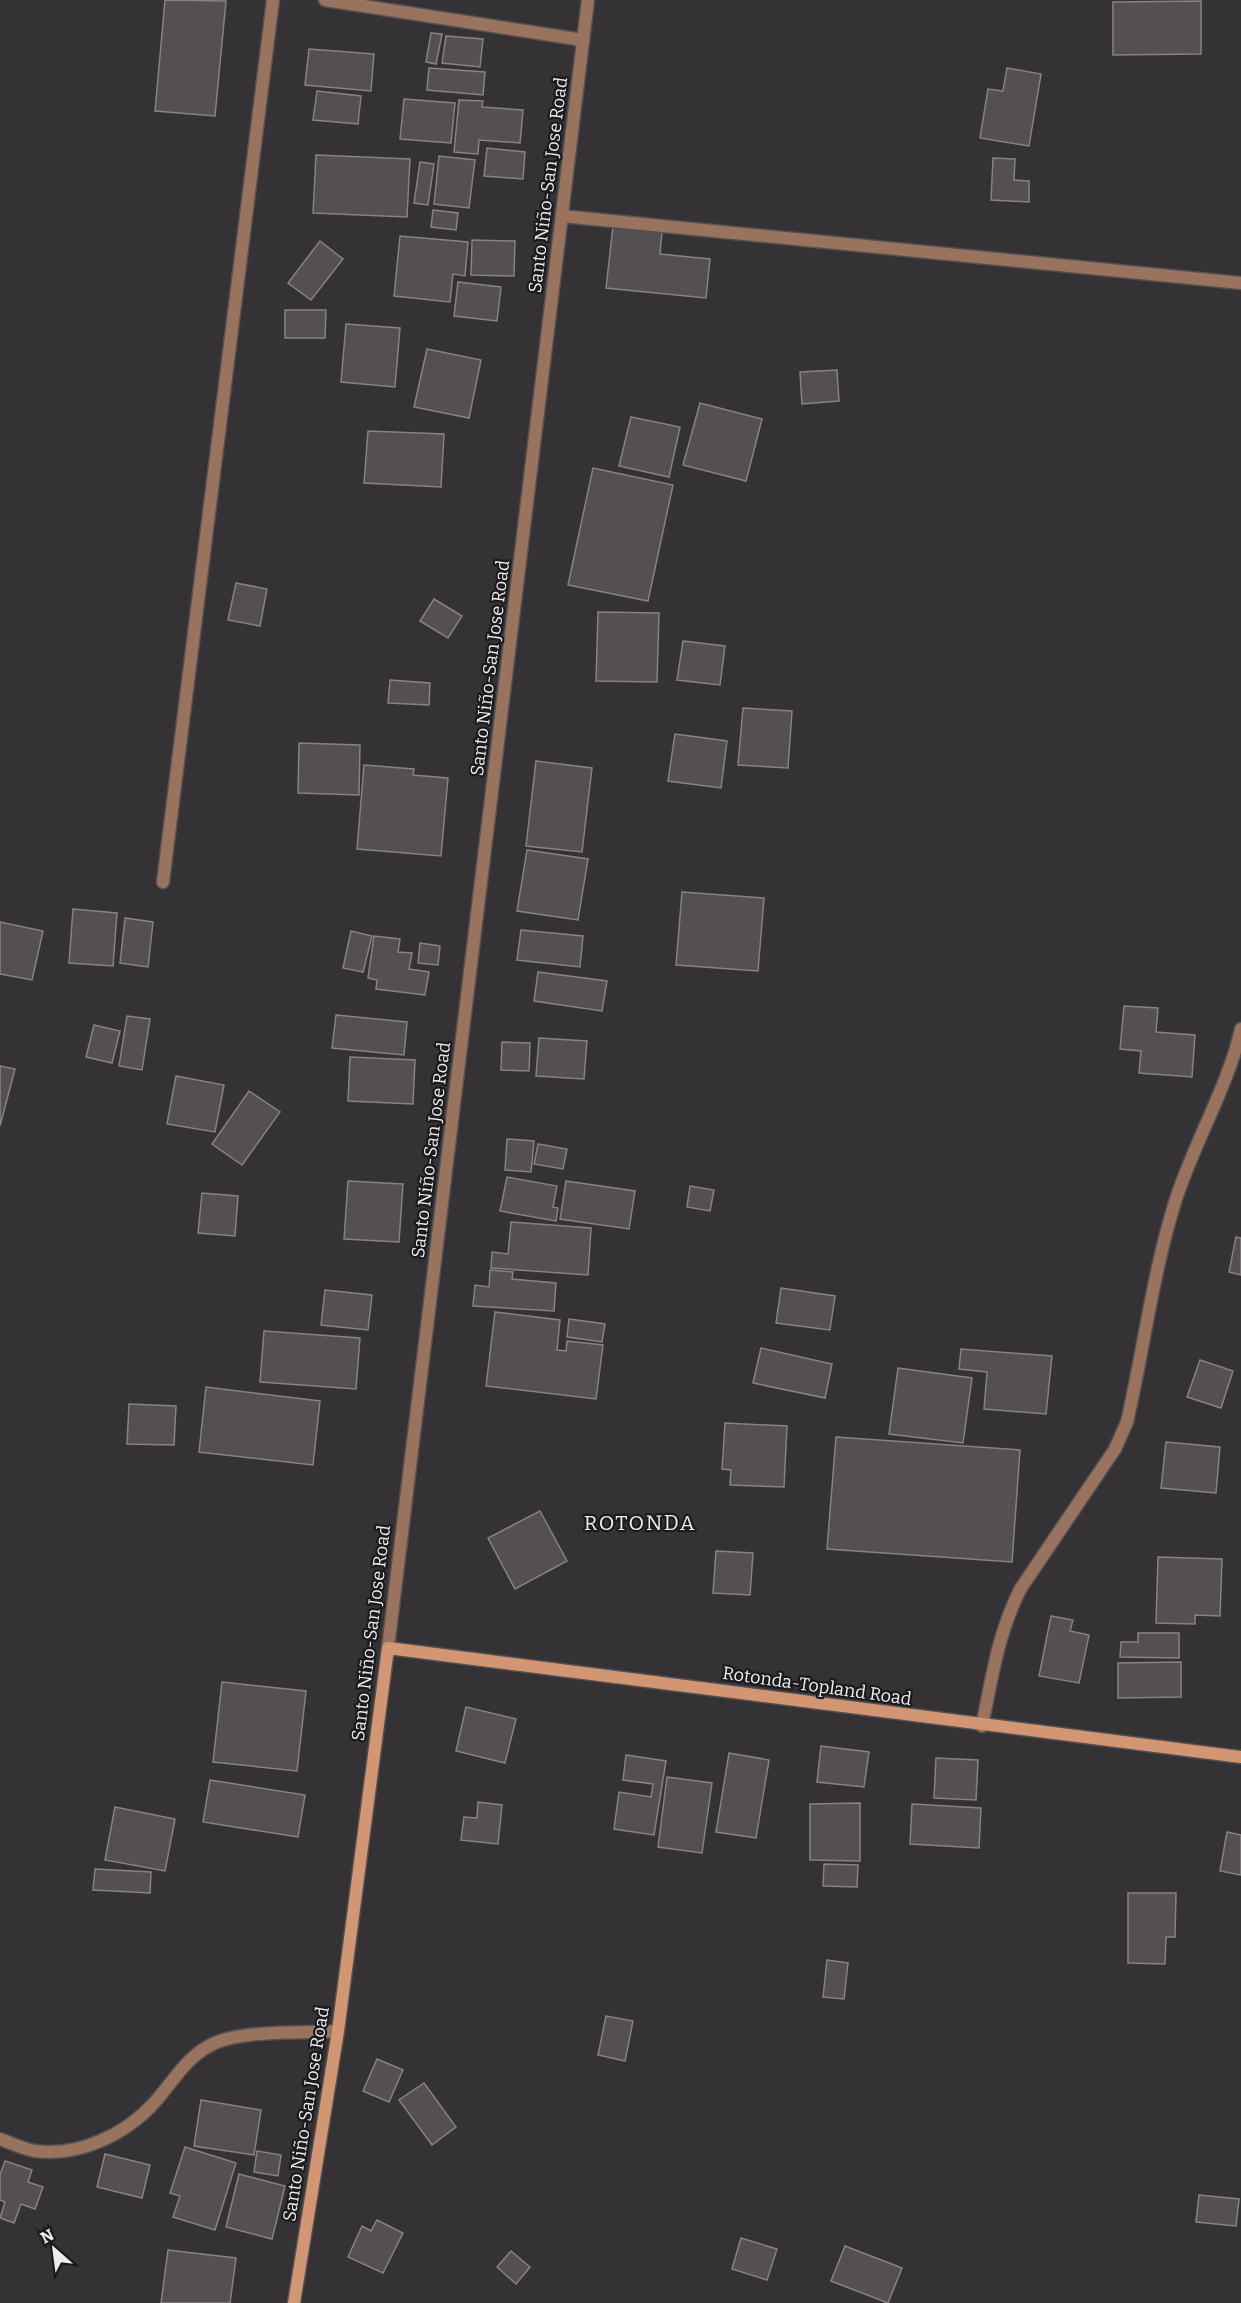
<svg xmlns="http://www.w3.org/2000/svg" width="1241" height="2303" font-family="Bitter,serif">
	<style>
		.building { fill: #534f52; stroke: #868285; stroke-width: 1.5 }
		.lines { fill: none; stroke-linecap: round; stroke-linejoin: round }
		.minor-casing { stroke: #525053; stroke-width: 15 }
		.tertiary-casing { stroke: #525053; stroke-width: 15 }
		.secondary-casing { stroke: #525053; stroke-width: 15 }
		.minor { stroke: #99735d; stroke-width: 12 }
		.tertiary { stroke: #99735d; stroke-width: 12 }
		.secondary { stroke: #d39673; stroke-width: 12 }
		.labels { text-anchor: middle; stroke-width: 4.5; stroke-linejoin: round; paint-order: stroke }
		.street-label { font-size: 18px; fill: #edecee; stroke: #1b1a1c }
		.quarter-label { font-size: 21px; letter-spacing: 1.5px; fill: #edecee; stroke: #1b1a1c }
	</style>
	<rect width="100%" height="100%" fill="#343235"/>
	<g class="building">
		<path d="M165,0l61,1 -11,115 -60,-5z"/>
		<path d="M1201,1v53l-88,1v-53z"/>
		<path d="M431,33l11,1 -6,30 -10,-2z"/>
		<path d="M446,36l37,3 -3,28 -38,-4z"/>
		<path d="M309,49l65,5 -3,37 -66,-6z"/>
		<path d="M429,68l56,4 -2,23 -56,-5z"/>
		<path d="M1007,68l34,6 -12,72 -49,-8 8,-49 15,2z"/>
		<path d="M317,91l44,5 -3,28 -45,-4z"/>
		<path d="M404,99l51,4 -4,40 -51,-4z"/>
		<path d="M459,100l24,1 -1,6 41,3 -3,33 -41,-3 -1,14 -24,-2z"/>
		<path d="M487,148l38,4 -2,27 -39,-3z"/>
		<path d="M316,155l94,4 -3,58 -94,-4z"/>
		<path d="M439,156l36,4 -6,48 -35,-4z"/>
		<path d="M993,158l22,1 -1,21 15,1v21l-38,-2z"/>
		<path d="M420,162l14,2 -6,41 -14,-2z"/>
		<path d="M433,210l25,3 -2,17 -25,-3z"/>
		<path d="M613,226l49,5 -2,23 50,5 -4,39 -100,-10z"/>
		<path d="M400,236l68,6 -3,34 -12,-2 -3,28 -56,-6z"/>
		<path d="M472,240l43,1 -1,35 -43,-1z"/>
		<path d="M320,241l23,18 -32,41 -23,-17z"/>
		<path d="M458,282l43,5 -4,34 -43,-5z"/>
		<path d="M285,310h41l-1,28h-40z"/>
		<path d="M346,324l54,4 -5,59 -54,-5z"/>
		<path d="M427,349l54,11 -12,58 -55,-11z"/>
		<path d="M837,370l2,31 -37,3 -2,-32z"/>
		<path d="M700,403l62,16 -16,62 -63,-16z"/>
		<path d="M631,417l49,10 -11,50 -50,-11z"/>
		<path d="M368,431l76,3 -3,53 -77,-4z"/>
		<path d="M593,468l80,17 -25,116 -80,-16z"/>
		<path d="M236,583l31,6 -7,37 -32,-6z"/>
		<path d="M434,599l28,17 -14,22 -28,-17z"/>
		<path d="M598,612l61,1 -2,69 -61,-1z"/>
		<path d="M683,641l42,5 -5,39 -43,-5z"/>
		<path d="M390,680l40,3 -1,22 -41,-2z"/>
		<path d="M743,708l49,3 -4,57 -50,-3z"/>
		<path d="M675,734l52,7 -6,47 -53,-7z"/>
		<path d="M299,743l61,2 -1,50 -61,-2z"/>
		<path d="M536,761l56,7 -10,84 -56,-6z"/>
		<path d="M364,765l50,4 -1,6 35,3 -7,78 -84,-7z"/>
		<path d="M527,850l61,9 -10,61 -61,-9z"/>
		<path d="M682,892l82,6 -6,73 -82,-6z"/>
		<path d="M73,909l44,4 -4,53 -44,-3z"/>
		<path d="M125,918l28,4 -5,45 -28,-4z"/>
		<path d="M0,922l43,9 -11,49 -32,-6z"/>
		<path d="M521,930l62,6 -3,31 -63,-7z"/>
		<path d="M351,931l21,5 -9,36 -20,-4z"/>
		<path d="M374,936l26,3 -2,13 14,1 -3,16 20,3 -4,23 -49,-6 1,-9 -9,-2z"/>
		<path d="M420,943l20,3 -2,19 -20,-2z"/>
		<path d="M538,972l69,9 -5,30 -68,-10z"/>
		<path d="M1124,1006l34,2 -2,24 39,3 -3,42 -53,-4 2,-22 -21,-2z"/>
		<path d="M336,1015l71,7 -3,33 -72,-7z"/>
		<path d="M127,1016l23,3 -8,51 -23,-4z"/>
		<path d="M94,1025l26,6 -8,32 -26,-6z"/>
		<path d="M539,1038l48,3 -3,38 -48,-3z"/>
		<path d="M502,1042l28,1 -1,28 -28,-1z"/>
		<path d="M350,1057l65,3 -2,44 -65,-3z"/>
		<path d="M0,1066l15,3 -15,57z"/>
		<path d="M176,1076l48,9 -9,47 -48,-8z"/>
		<path d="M249,1091l31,21 -38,53 -30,-21z"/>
		<path d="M507,1139l27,2 -3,31 -26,-2z"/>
		<path d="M538,1144l29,5 -4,20 -29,-5z"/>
		<path d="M507,1177l50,9 -4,21 5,1 -2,13 -56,-10z"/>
		<path d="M348,1181l55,3 -4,58 -55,-3z"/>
		<path d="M566,1181l69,10 -6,38 -69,-10z"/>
		<path d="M690,1186l24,4 -4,21 -23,-4z"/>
		<path d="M202,1193l36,3 -3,40 -37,-3z"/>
		<path d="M511,1222l80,6 -3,47 -97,-7 1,-16 16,2z"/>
		<path d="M1236,1237l5,1v37l-12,-3z"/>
		<path d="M490,1270l23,2 -1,7 44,4 -2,28 -81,-5 2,-21 14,2z"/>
		<path d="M781,1288l54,8 -5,34 -54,-7z"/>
		<path d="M325,1290l47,5 -4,35 -47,-5z"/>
		<path d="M495,1312l65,8 -3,30 9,1 1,-10 36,4 -7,54 -110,-13z"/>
		<path d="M569,1319l36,5 -3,18 -35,-5z"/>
		<path d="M264,1331l96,7 -4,51 -96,-7z"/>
		<path d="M761,1348l71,16 -7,34 -72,-15z"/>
		<path d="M961,1349l91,7 -6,58 -62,-5 3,-37 -28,-3z"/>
		<path d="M1200,1360l33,11 -12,37 -34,-11z"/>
		<path d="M898,1368l74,10 -9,65 -74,-9z"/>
		<path d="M206,1387l114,14 -7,64 -114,-13z"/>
		<path d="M129,1404l47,2 -2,39 -47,-1z"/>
		<path d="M725,1423l62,3 -3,61 -54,-2 1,-15 -9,-1z"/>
		<path d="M836,1437l184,13 -8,112 -185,-13z"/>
		<path d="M1166,1442l54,5 -4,46 -55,-5z"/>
		<path d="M540,1511l27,50 -52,28 -27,-51z"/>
		<path d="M716,1551l37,2 -3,42 -37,-2z"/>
		<path d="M1158,1557l64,2 -2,57 -25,-1v9l-39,-1z"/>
		<path d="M1051,1616l22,4 -3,11 19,4 -10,48 -40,-7z"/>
		<path d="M1138,1633h41v25l-59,-1 1,-15h17z"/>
		<path d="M1181,1662v35l-63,1v-35z"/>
		<path d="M222,1682l84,9 -9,80 -84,-9z"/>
		<path d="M466,1707l50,12 -11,44 -49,-12z"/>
		<path d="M821,1746l48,6 -5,35 -47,-5z"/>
		<path d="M729,1753l40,7 -13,78 -40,-6z"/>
		<path d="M626,1755l40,6 -12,74 -40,-6 5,-37 32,5 2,-13 -30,-4z"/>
		<path d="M936,1758l42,2 -2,40 -42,-2z"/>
		<path d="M667,1777l45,6 -10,70 -44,-6z"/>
		<path d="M210,1780l95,15 -7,42 -95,-15z"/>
		<path d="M478,1802l24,3 -4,39 -37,-4 3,-23 13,1z"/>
		<path d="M860,1803v58l-50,-1v-56z"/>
		<path d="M912,1804l69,4 -2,40 -69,-4z"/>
		<path d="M115,1807l60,12 -10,52 -60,-11z"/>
		<path d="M1227,1832l14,3v40l-21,-4z"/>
		<path d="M824,1864l34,1 -1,22 -34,-1z"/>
		<path d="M95,1869l56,3 -1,21 -57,-3z"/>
		<path d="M1128,1893h48l-1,44h-9l-1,27 -37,-1z"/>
		<path d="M827,1960l21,3 -4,36 -21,-2z"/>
		<path d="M606,2016l27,5 -8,40 -27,-6z"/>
		<path d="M377,2059l26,11 -14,32 -26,-11z"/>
		<path d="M424,2083l32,44 -24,18 -33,-45z"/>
		<path d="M201,2100l60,10 -7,45 -60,-9z"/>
		<path d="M185,2147l51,16 -21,67 -42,-13 7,-21 -10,-3z"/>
		<path d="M257,2151l24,4 -3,21 -24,-4z"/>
		<path d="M105,2154l45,11 -8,33 -45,-11z"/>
		<path d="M5,2161l27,9 -4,12 15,5 -8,22 -14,-5 -7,19 -14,-5 5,-16 -5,-2v-25z"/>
		<path d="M239,2174l46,12 -13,53 -46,-12z"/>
		<path d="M1199,2195l40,4 -3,27 -40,-4z"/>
		<path d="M377,2220l26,13 -20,40 -35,-16 14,-31 9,5z"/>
		<path d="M741,2238l36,11 -10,31 -35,-11z"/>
		<path d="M845,2246l57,22 -14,35 -57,-22z"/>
		<path d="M168,2250l68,8 -6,45h-69z"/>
		<path d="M511,2251l19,16 -14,17 -19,-17z"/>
	</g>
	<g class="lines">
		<g class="minor-casing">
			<g id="minor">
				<path d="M325,0l258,40"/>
				<path d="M562,216l679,67"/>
				<path d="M163,882l110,-882"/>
				<path d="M982,1726c10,-48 16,-94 39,-138l94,-139 12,-27c17,-74 26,-151 49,-223 18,-56 53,-115 65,-170"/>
				<path d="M0,2139c11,4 23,10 35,12 43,6 90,-16 119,-48 19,-21 33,-48 61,-60 28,-13 90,-10 123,-12"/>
			</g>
		</g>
		<g class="tertiary-casing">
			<path id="tertiary" d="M388,1648l200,-1648"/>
		</g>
		<g class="secondary-casing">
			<path id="secondary" d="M294,2303l44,-272 50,-383 853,109"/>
		</g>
		<use href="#minor" class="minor"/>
		<use href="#tertiary" class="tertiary"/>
		<use href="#secondary" class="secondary"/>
	</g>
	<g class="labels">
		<g class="street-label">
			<text transform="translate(548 185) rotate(-83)" y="6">Santo Niño-San Jose Road</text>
			<text transform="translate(490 668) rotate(-83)" y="6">Santo Niño-San Jose Road</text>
			<text transform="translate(431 1150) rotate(-83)" y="6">Santo Niño-San Jose Road</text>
			<text transform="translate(371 1633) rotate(-83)" y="6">Santo Niño-San Jose Road</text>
			<text transform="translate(817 1686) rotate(8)" y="6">Rotonda-Topland Road</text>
			<text transform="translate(306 2114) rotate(-81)" y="6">Santo Niño-San Jose Road</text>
		</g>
		<g class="quarter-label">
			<text x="640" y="1530">ROTONDA</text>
		</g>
	</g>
	<g transform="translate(54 2249) rotate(332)" stroke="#1b1a1c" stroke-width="4.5" paint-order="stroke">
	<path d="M0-4.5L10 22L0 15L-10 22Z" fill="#edecee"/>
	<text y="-9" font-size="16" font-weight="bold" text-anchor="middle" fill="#edecee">N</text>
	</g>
</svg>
